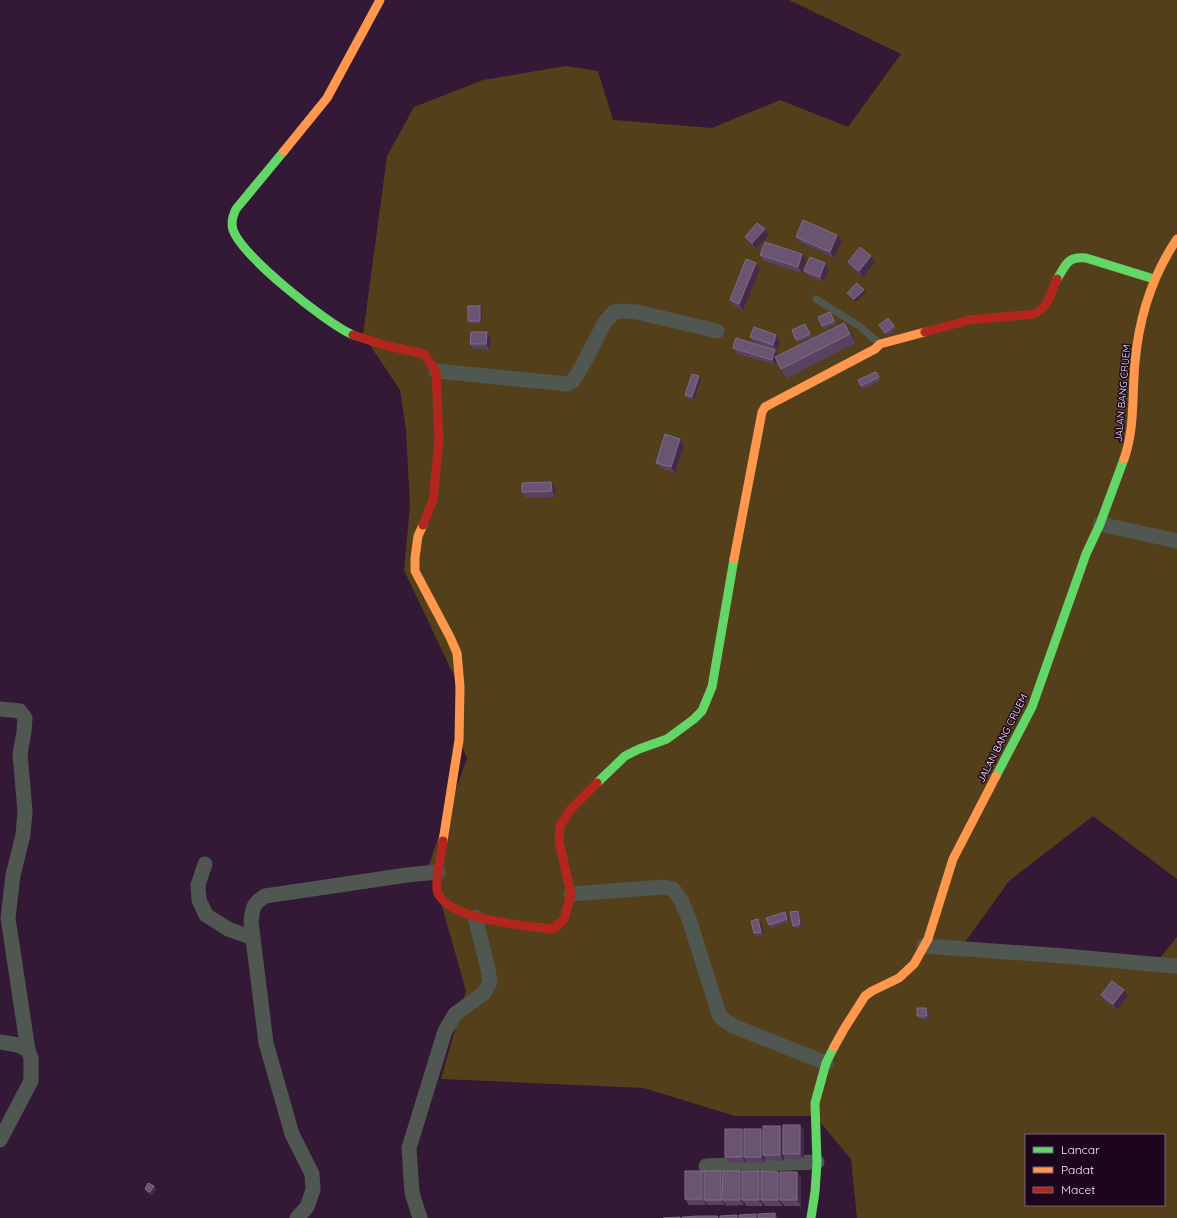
<svg xmlns="http://www.w3.org/2000/svg" width="1177" height="1218" font-family="Quicksand,sans-serif">
	<style>
		.green { fill: #543f1b; fill-rule: evenodd }
		.lines { fill: none; stroke-linecap: round; stroke-linejoin: round }
		.lane { stroke: #505650; stroke-width: 7 }
		.street { stroke: #505650; stroke-width: 15 }
		.fast { stroke: #63d668; stroke-width: 9 }
		.slow { stroke: #ff974d; stroke-width: 9 }
		.jam { stroke: #b3261e; stroke-width: 9 }
		.wall { fill: #584260 }
		.shaded-wall { fill: #422a48 }
		.building { fill: #695471; stroke: #816c87 }
		.labels { text-anchor: middle; stroke-width: 3; stroke-linejoin: round; paint-order: stroke }
		.street-label { font-size: 10px; fill: #feecff; stroke: #1b061d }
	</style>
	<rect width="100%" height="100%" fill="#341936"/>
	<path class="green" d="M789,0h388v879l-84,-63 -84,65 -46,64 196,14 18,-22v281h-320l-6,-59 -36,-43h-80l-91,-28 -203,-9 25,-88 -29,-102 -9,-22 39,-109 -8,-18 -4,-62 -51,-108 6,-64 -4,-76 -6,-40 -37,-55 24,-179 27,-49 69,-27 83,-14 32,5 15,49 99,8 68,-28 68,27 53,-73zM1026,1135h138v70h-138z"/>
	<g class="lines">
		<path class="lane" d="M816,299l43,27 20,17"/>
		<g class="street">
			<path d="M436,371l131,13 6,-3 8,-13 24,-46 9,-10 9,-1 14,1 80,19"/>
			<path d="M1100,524l77,17"/>
			<path d="M0,709l20,2 5,7 -1,14 -4,22 5,57 -2,24 -10,40 -5,43 20,132 3,8v23l-31,59"/>
			<path d="M205,864l-7,21 1,15 7,15 22,14 25,9"/>
			<path d="M571,894l92,-7 10,2 8,11 8,19 31,98 13,9 93,37"/>
			<path d="M924,946l141,10 108,10h4"/>
			<path d="M0,1042l18,3 10,5"/>
			<path d="M706,1166l111,-4"/>
			<path d="M297,1218l10,-11 6,-17 -1,-16 -20,-40 -26,-91 -15,-121c2,-14 1,-18 14,-26l142,-21 31,-3"/>
			<path d="M420,1218l-8,-25 -3,-45 36,-117 10,-17 29,-21 6,-11 -2,-13 -13,-52"/>
		</g>
		<g class="fast">
			<path d="M284,151l-48,58c-3,6 -5,14 -3,21 10,27 93,93 120,105"/>
			<path d="M1057,279c9,-14 10,-23 29,-21l68,21"/>
			<path d="M996,776l36,-69 54,-153 14,-30 24,-65"/>
			<path d="M597,783l28,-27 14,-7 28,-10 27,-20 8,-8 10,-24 22,-128"/>
			<path d="M811,1218l4,-26 2,-30 -2,-59 11,-40 8,-16"/>
		</g>
		<g class="slow">
			<path d="M284,151l43,-53 53,-98"/>
			<path d="M1124,459c11,-30 8,-65 11,-97 4,-44 17,-86 42,-123"/>
			<path d="M423,525l-5,11 -3,22v13l35,66 7,16 3,34 -1,53 -16,101"/>
			<path d="M734,559l28,-147 3,-5 110,-58 5,-5 45,-12"/>
			<path d="M834,1047l10,-18 21,-33 7,-5 27,-13 15,-14 14,-25 25,-80 43,-83"/>
		</g>
		<g class="jam">
			<path d="M925,332l44,-12 65,-6c17,-8 15,-20 23,-35"/>
			<path d="M353,335l31,10 40,9 12,17 3,69 -6,60 -10,25"/>
			<path d="M443,841c-1,12 -8,38 -6,49 7,30 87,35 113,39l5,-1 9,-9 7,-25 -12,-53 1,-15 10,-16 27,-27"/>
		</g>
	</g>
	<g class="wall">
		<path d="M765,229l4,6 -13,14 -7,-7 -4,-5z"/>
		<path d="M796,237l46,4 -8,17 -34,-16z"/>
		<path d="M802,254l4,6 -4,13 -38,-12 -4,-6z"/>
		<path d="M871,256l4,6 -12,15 -11,-9 -4,-6z"/>
		<path d="M825,263l4,6 -5,13 -16,-6 -4,-5z"/>
		<path d="M760,269l-17,41 -9,-4 -4,-6z"/>
		<path d="M482,309v15l-12,-1 -2,-2z"/>
		<path d="M832,315l4,9 -12,5 -2,-3z"/>
		<path d="M888,318l8,10 -9,8 -8,-11z"/>
		<path d="M807,327l5,10 -13,5 -3,-2z"/>
		<path d="M850,331l6,12 -69,35 -6,-9 -4,-7 -1,3 -39,-11 -4,-6 45,7z"/>
		<path d="M487,332l4,6 -1,12 -16,-1 -4,-5z"/>
		<path d="M776,335l4,6 -3,9 -23,-7 -4,-6z"/>
		<path d="M876,372l5,8 -18,9 -2,-3z"/>
		<path d="M699,376l2,3 -7,21 -7,-2 -2,-3z"/>
		<path d="M684,445l-9,28 -15,-5 -4,-5z"/>
		<path d="M555,487l1,10 -30,1 -4,-6z"/>
		<path d="M798,911l2,3 2,13 -7,1 -2,-2z"/>
		<path d="M785,912l2,2 2,8 -18,6 -2,-3z"/>
		<path d="M758,919l3,3 3,12 -8,2 -2,-3z"/>
		<path d="M1124,990l4,6 -11,14 -12,-9 -4,-6z"/>
		<path d="M928,1011l1,8h-9l-3,-3z"/>
		<path d="M800,1125l4,6v28h-17l-3,-3v5l-17,-1 -2,-2v5h-17l-2,-3v3h-17l-4,-6 17,-28 2,3 19,-1 17,-5 3,4z"/>
		<path d="M721,1171l2,2 17,-2 2,4 17,-4 2,3 17,-2 2,2 21,3v29h-17l-2,-3v3h-17l-2,-3v3h-17l-2,-4v3l-18,1 -1,-3v2h-17l-2,-2v2h-17l-4,-6 19,-26z"/>
		<path d="M154,1186l2,3 -4,6 -5,-3 -2,-3z"/>
	</g>
	<g class="shaded-wall">
		<path d="M765,229l4,6 -13,14 -4,-6z"/>
		<path d="M837,235l5,6 -8,17 -4,-6z"/>
		<path d="M802,254l4,6 -4,13 -4,-6z"/>
		<path d="M871,256l4,6 -12,15 -4,-6z"/>
		<path d="M756,263l4,6 -17,41 -4,-6z"/>
		<path d="M825,263l4,6 -5,13 -4,-5z"/>
		<path d="M864,290l2,2 -10,10 -2,-3z"/>
		<path d="M480,306l2,3v15l-2,-3z"/>
		<path d="M844,323l6,8 6,12 -6,-9z"/>
		<path d="M487,332l4,6 -1,12 -4,-6z"/>
		<path d="M776,335l4,6 -3,9 -4,-5z"/>
		<path d="M775,350l4,6 -3,9 -4,-5z"/>
		<path d="M699,376l2,3 -7,21 -2,-3z"/>
		<path d="M680,439l4,6 -9,28 -4,-6z"/>
		<path d="M551,482l4,5 1,10 -4,-6z"/>
		<path d="M798,911l2,3 2,13 -2,-3z"/>
		<path d="M785,912l2,2 2,8 -2,-3z"/>
		<path d="M758,919l3,3 3,12 -3,-2z"/>
		<path d="M1124,990l4,6 -11,14 -4,-6z"/>
		<path d="M926,1008l2,3 1,8 -2,-3z"/>
		<path d="M800,1125l4,6v28l-4,-5z"/>
		<path d="M780,1126l4,6 -1,22 1,2v5l-4,-6z"/>
		<path d="M742,1129l4,6 -2,22 2,3v3l-4,-6z"/>
		<path d="M761,1129l4,6 -2,20 2,3v5l-4,-6z"/>
		<path d="M702,1171l4,6 -2,23 2,3v2l-4,-6z"/>
		<path d="M721,1171l4,6 -3,23 3,3v2l-4,-5z"/>
		<path d="M740,1171l4,6 -2,23 2,2v3l-4,-5z"/>
		<path d="M759,1171l4,6 -2,23 2,3v3l-4,-6z"/>
		<path d="M778,1172l4,5 -2,23 2,3v3l-4,-6z"/>
		<path d="M797,1172l4,5v29l-4,-6z"/>
		<path d="M154,1186l2,3 -4,6 -2,-3z"/>
		<path d="M775,1213l3,5h-3z"/>
	</g>
	<g class="building">
		<path d="M803,220l34,15 -7,17 -34,-15z"/>
		<path d="M757,223l8,6 -13,14 -7,-6z"/>
		<path d="M765,242l37,12 -4,13 -38,-12z"/>
		<path d="M860,247l11,9 -12,15 -11,-9z"/>
		<path d="M810,257l15,6 -5,14 -16,-6z"/>
		<path d="M746,259l10,4 -17,41 -9,-4z"/>
		<path d="M857,283l7,7 -10,9 -7,-6z"/>
		<rect x="468" y="306" width="12" height="15"/>
		<path d="M830,312l4,9 -12,5 -4,-9z"/>
		<path d="M888,318l6,8 -9,7 -6,-8z"/>
		<path d="M844,323l6,11 -69,35 -6,-12z"/>
		<path d="M805,324l5,10 -14,6 -4,-10z"/>
		<path d="M754,327l22,8 -3,10 -23,-8z"/>
		<path d="M471,332h16l-1,12h-16z"/>
		<path d="M736,338l39,12 -3,10 -39,-12z"/>
		<path d="M876,372l3,5 -18,9 -3,-6z"/>
		<path d="M692,374l7,2 -7,21 -7,-2z"/>
		<path d="M665,434l15,5 -9,28 -15,-4z"/>
		<path d="M551,482l1,9 -30,1v-9z"/>
		<path d="M798,911l2,13 -7,2 -3,-14z"/>
		<path d="M785,912l2,7 -18,6 -3,-7z"/>
		<path d="M758,919l3,13 -7,1 -3,-12z"/>
		<path d="M1112,981l12,9 -11,14 -12,-9z"/>
		<path d="M917,1008h9l1,8h-10z"/>
		<rect x="783" y="1125" width="17" height="29"/>
		<rect x="763" y="1126" width="17" height="29"/>
		<rect x="725" y="1129" width="17" height="28"/>
		<rect x="744" y="1129" width="17" height="28"/>
		<rect x="685" y="1171" width="17" height="28"/>
		<rect x="704" y="1171" width="17" height="29"/>
		<path d="M723,1171h17v29h-18z"/>
		<path d="M759,1171v29h-17v-28z"/>
		<path d="M761,1171l17,1v28h-17z"/>
		<rect x="780" y="1172" width="17" height="28"/>
		<path d="M148,1183l6,3 -4,6 -5,-3z"/>
		<path d="M775,1213v5h-17v-4z"/>
		<path d="M756,1214v4h-17v-3z"/>
		<path d="M737,1215v3h-17v-2z"/>
		<path d="M699,1216v2h-17v-1z"/>
		<path d="M700,1216h17l1,2h-18z"/>
		<path d="M680,1217v1h-17z"/>
	</g>
	<g class="labels">
		<g class="street-label">
			<text transform="translate(1122 393) rotate(-85)" y="4">JALAN BANG CRUEM</text>
			<text transform="translate(1002 738) rotate(-63)" y="4">JALAN BANG CRUEM</text>
		</g>
	</g>
	<rect x="1025" y="1134" width="140" height="72" fill="#1b061d" stroke="#766277"/>
	<rect x="1033" y="1147" width="20" height="6" fill="#63d668" stroke="#766277"/>
	<text x="1061" y="1154" font-size="12" fill="#feecff">Lancar</text>
	<rect x="1033" y="1167" width="20" height="6" fill="#ff974d" stroke="#766277"/>
	<text x="1061" y="1174" font-size="12" fill="#feecff">Padat</text>
	<rect x="1033" y="1187" width="20" height="6" fill="#b3261e" stroke="#766277"/>
	<text x="1061" y="1194" font-size="12" fill="#feecff">Macet</text>
</svg>
